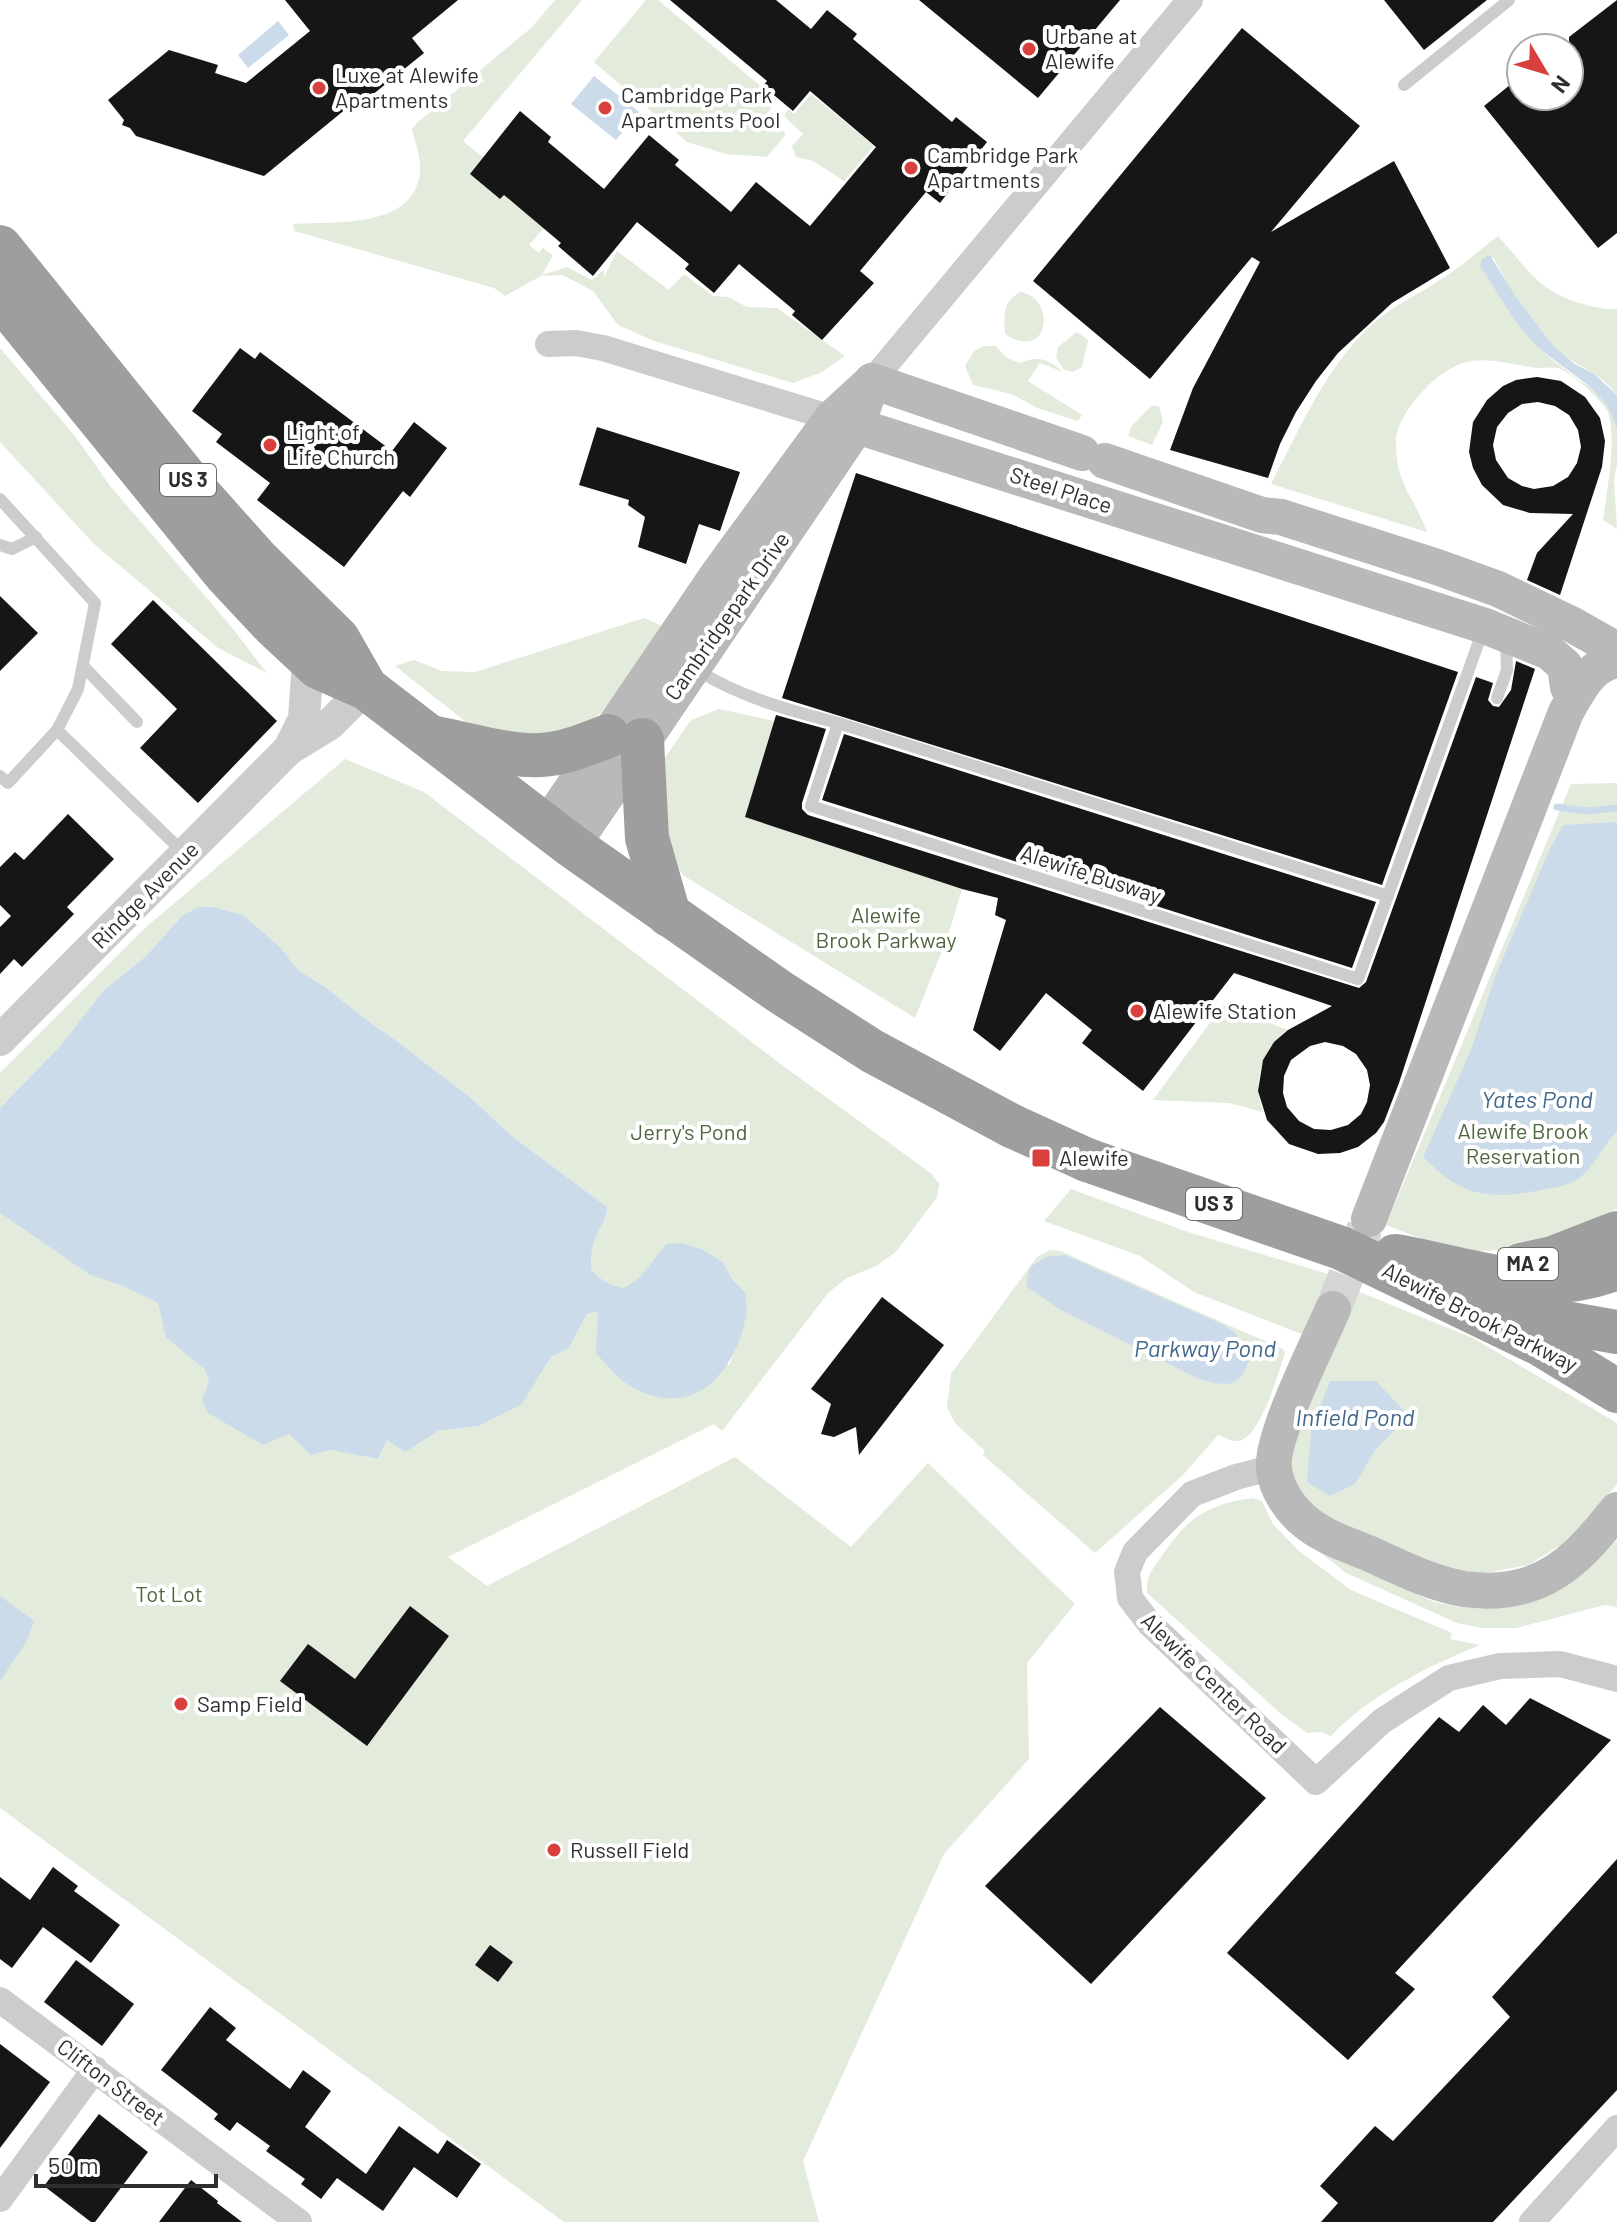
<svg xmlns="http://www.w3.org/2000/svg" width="1617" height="2222" font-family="Barlow,sans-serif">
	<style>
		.green { fill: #e3ebdd }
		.water { fill: #cbdbe9 }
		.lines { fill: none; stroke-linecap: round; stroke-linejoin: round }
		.stream { stroke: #cbdbe9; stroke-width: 7 }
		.building { fill: #161616; fill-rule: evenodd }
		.secondary-tunnel { stroke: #d5d5d5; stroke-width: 36; stroke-dasharray: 36 18; stroke-linecap: butt }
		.service { stroke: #ccc; stroke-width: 12 }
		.minor { stroke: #ccc; stroke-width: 26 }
		.tertiary { stroke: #ccc; stroke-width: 32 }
		.secondary { stroke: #b9b9b9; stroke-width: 36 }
		.trunk { stroke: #9e9e9e; stroke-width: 44 }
		.trunk-bridge { stroke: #9e9e9e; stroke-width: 44 }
		.poi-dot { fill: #d9403d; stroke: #fff; stroke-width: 3 }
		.labels { text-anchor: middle; stroke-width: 8; stroke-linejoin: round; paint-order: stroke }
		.shield { fill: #fff; stroke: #6d6d6d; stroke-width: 2 }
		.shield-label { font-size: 20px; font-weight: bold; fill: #2f2f2f }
		.poi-label { font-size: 22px; fill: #2f2f2f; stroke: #fff; text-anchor: start }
		.street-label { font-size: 22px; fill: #2f2f2f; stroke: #fff }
		.park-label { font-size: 22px; fill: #4e673f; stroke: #fff }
		.water-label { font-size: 24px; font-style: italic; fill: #42688b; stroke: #fff }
	</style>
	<rect width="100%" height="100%" fill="#fff"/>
	<g class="green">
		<path d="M555,0h27l-119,141 21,17 16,41 4,-4 40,33 -15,17 10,8 4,-5 10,7 -11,20 25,-8 25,13 12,-11v8l13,-26 52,39 15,-16 29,22 15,1 19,10 30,1 68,48 -23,16 -29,11 -139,-42 -36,-16 -25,-34 -31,-16 -21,1 -36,20 -11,-8 -200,-57 -1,-7c41,-3 114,5 126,-45 4,-16 -3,-34 -7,-50l5,-6 59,-49 10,11 -8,-13 53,-44z"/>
		<path d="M646,0h12l119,100 -12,16 21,18 -19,23 -41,-3 -39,-12 -93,-80z"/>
		<path d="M811,94l63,52 -30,35 -31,-20 -17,-4 -4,-11 11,-12 -19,-18 4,-7 6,5z"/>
		<path d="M1498,236c15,16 30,38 48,51 18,13 49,23 71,22v86c-15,-21 -40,-29 -60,-45 -28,-24 -46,-61 -64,-93l-11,3 -1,6 33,53 17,21 21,20 49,36 12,18 4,16v34l-3,17 3,48 -14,-9c4,-32 14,-78 5,-108 -7,-13 -37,-40 -50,-44 -6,-1 -13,0 -19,0 -21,-2 -46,-10 -67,-7 -30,3 -75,50 -76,80 -1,42 18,55 31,91l-156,-48c30,-57 56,-121 106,-164 18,-15 38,-24 57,-36 23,-14 43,-32 64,-48z"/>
		<path d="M1020,292c36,4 31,72 -15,42 -1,-19 -3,-31 15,-42z"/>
		<path d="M1077,332l11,8 -6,27 -9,5 -9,-2 -8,-12 2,-11z"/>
		<path d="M984,346h12l11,12 13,5c18,-8 29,-4 43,9l-23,-9 -12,18 54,34 -4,6 -41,-13 -25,-14 -39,-9 -8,-19 9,-15z"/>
		<path d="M0,348l75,88 35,50 120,139 37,48 -49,-25 -124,-104 -94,-102z"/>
		<path d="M1151,406h8l4,16 -11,23 -24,-9 3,-9z"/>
		<path d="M644,618l20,9 -63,86 -26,21 -30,9 -70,-14 -80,-63 19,-6 28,11 33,1z"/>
		<path d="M719,709l55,12 -29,96 217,72 -13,44 -34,85 -231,-142 -16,-22 -12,-75 10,-23 25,-36z"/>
		<path d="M345,759l79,33 362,276 146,106 7,10 -2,13 -41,55 -20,14 -29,12 -18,14 -107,139 -8,-7 -266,133 39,29 248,-129 116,90 77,-84 147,141 -48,59 2,96 -85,95 -141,307 16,61h-255l-564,-414v-595l90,62 33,11 35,17 9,34 38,33 4,12 80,52 23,21 18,-5 48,9 9,-19 18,11 33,-20 40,-5 58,-45 15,-24 18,-9 18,-34 12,-4v7l130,48 17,-44 -1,-29 -13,-13 -9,-17 -57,-18 -27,34 -15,11c-14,-3 -23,-9 -33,-20 0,-13 1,-27 8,-38 6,-10 8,-12 8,-24l-95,-71 -42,-39 -84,-64 -9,-5 -52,-41 -27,-17 -17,-22 -39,-33 -29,-8 -31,9 -36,40 -43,35 -42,54 -61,63v-35l146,-146z"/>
		<path d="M1617,783v426c-44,19 -92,43 -142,42 -29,-1 -62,-16 -89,-26l185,-441z"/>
		<path d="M1223,1005l65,25c-26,20 -36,50 -25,82l-34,-9 -76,-3z"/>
		<path d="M1071,1189l117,43 140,42 -24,61 -110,-43 -54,-36 -96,-35z"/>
		<path d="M1050,1250l10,1 223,98 2,4c-7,20 -25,89 -49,88 -5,0 -13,-4 -18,-6l-35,40 -88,78 -112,-98 2,-4 -30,-28 -8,-16 4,-33 86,-117z"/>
		<path d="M1357,1291l116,47 144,85v61l-21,27 -30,31 -38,23 -48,9 -47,-9 -106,-46 -23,-16 -15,-25 1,-34z"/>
		<path d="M1252,1498l10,3 11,23 26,27 52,39 101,43 -2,6 30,6c-50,20 -112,51 -149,91l-10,-4 -14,1 -27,-20 -133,-120c-1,-15 4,-22 13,-34 26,-40 45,-54 92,-61z"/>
		<path d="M1304,1539l50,27 80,36 25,5h45l73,-29 40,-38v67l-12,-2 -89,23h-34l-25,-5 -111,-50z"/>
	</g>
	<g class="water">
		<path d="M278,21l11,14 -41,33 -10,-13z"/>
		<path d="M594,76l45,36 -23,28 -45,-36z"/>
		<path d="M1490,255l26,42 38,50 21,17 19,10 23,21v35c-10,-46 -59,-59 -88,-92 -19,-22 -33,-48 -49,-72l2,-7z"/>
		<path d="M1617,822v309c-15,15 -21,35 -39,48 -11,8 -29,9 -42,12 -51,9 -75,4 -113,-34l48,-107 25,-76 53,-123 14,-26z"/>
		<path d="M199,907h14l30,8 38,33 17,22 27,17 52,41 9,5 84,64 42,39 95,71c0,12 -3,14 -8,24 -7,11 -8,25 -8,38 10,11 19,17 33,19l15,-10 27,-34 16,-1 21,7 20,12 9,17 13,13c1,9 3,21 0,31 -16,59 -58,98 -118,61 -11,-7 -21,-21 -31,-30l2,-43 -11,3 -18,34 -18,9 -30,48 -43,21 -40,5 -33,21 -18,-12 -9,19 -48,-9 -19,5 -22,-21 -26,11 -55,-32 -6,-13 7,-18 -4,-12 -39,-33 -8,-34 -35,-17 -33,-11 -90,-62v-105l61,-63 42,-54 43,-35 36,-40z"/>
		<path d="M1065,1255l159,70 12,9 14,22c-10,33 -21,31 -51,23l-140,-70 -33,-23 4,-19 16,-10z"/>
		<path d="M1330,1381h46l33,35 -33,33 -21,35 -25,12 -23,-14 4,-52z"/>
		<path d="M0,1596l34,25 -7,20 -27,40z"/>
	</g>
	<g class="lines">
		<path class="stream" d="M1557,807l30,4 30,-3"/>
	</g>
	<g class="building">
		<path d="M285,0h173l-46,38 12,15 -63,51 -3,-5 -94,77 -128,-40 -6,-8 -8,-3 2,-5 -16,-20 61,-50 49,15 -3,8 31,10 64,-52z"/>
		<path d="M670,0h106l35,29 16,-19 30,24 -4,5 99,83 4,-5 31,25 -47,61 -14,-11 -66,79 14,12 -52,57 -30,-25 3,-4 -56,-47 -25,29 -29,-24 4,-5 -52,-42 -44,54 -35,-30 3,-3 -57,-48 -4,4 -30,-25 50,-63 31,26 -3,5 56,47 45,-54 30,25 -4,5 56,47 25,-30 54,44 66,-79 -66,-56 -17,20 -30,-25 4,-5z"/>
		<path d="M919,0h201l-82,98z"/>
		<path d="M1384,0h103l-63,50z"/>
		<path d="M1617,0v233l-19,15 -114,-142 37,-30v20h48v-59z"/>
		<path d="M1242,28l118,98 -89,106 123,-71 56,107 -58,35 -54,50 -22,28 -20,31 -16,32 -12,34 -98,-28 23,-62 67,-126 -8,-5 -102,122 -117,-98z"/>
		<path d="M240,348l15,11 5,-7 132,99 22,-29 33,26 -37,49 -7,-6 -59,76 -87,-67 13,-17 -54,-41 6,-8 -30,-23z"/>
		<path d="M1537,377l24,4 24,16 15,21 5,23 -3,26 -42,128 -33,-15 10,-27 36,-39 -43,-1 -27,-8 -21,-20 -9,-17 -4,-16 4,-30 14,-22 16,-14 13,-6zM1538,402l17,4 14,9 9,15 3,17 -4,16 -9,14 -15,9 -19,3 -12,-3 -14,-8 -12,-18 -3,-15 4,-18 11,-14 14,-9z"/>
		<path d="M597,427l143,45 -20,59 -21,-7 -13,40 -48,-17 7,-30 -17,-12 1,-5 -50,-15z"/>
		<path d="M856,473l602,199 -76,213 -600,-187z"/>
		<path d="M0,596l38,37 -38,38z"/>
		<path d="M153,600l124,121 -79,82 -58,-55 37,-39 -66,-65z"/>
		<path d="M1516,661l19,8 -136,414 -15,39 -8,11 -18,14 -18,6 -22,1 -29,-10 -22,-24 -9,-29 5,-31 11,-18 14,-12 44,-24 -98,-33 -91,118 -61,-48 10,-13 -46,-37 -46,58 -27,-21 33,-110 -11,-5 3,-17 -36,-9 -217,-72 31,-102 50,14 -24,74v6l6,6 551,173 7,-6 110,-305 17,6 -5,17 5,6 6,1 12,-17zM1325,1042l18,4 13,8 11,16 3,15 -3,17 -6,12 -13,11 -17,5 -17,-1 -15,-8 -12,-14 -4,-14 1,-17 7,-16 19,-14z"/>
		<path d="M844,734l532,168 -24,66 -530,-168z"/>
		<path d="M68,814l46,45 -47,48 7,7 -52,53 -8,-8 -14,15v-47l11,-11 -11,-11v-38l15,-15 9,8z"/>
		<path d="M882,1297l62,48 -85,110 -3,-28 -22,10 -13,-3 10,-30 -20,-15z"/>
		<path d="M410,1606l39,30 -82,110 -87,-65 28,-37 47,35z"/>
		<path d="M1530,1698l81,42 -216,233 20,16 -67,71 -121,-107 212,-236 20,15 24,-27 23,20z"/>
		<path d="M1160,1707l106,91 -175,186 -106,-98z"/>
		<path d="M1617,1859v231l-124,132h-172l17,-19 -18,-17 55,-60 18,15 117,-124 -18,-20z"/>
		<path d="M53,1867l25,19 -4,5 46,34 -29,38 -48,-36 -31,41 -12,-9v-82l30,23z"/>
		<path d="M490,1945l23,17 -15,20 -23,-17z"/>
		<path d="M76,1960l58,44 -32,42 -58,-44z"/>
		<path d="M210,2007l26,21 -10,12 64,49 13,-19 28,21 -26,36 61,47 33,-48 39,28 9,-14 34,24 -24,34 -43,-31 -31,44 -46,-33 -16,21 -20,-15 4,-5 -39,-28 4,-5 -33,-24 -7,9 -16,-12 4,-5 -57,-44z"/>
		<path d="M0,2044l50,38 -50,66z"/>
		<path d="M99,2114l49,38 -53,70h-4l-47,-36z"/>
		<path d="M191,2180l27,21 -1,2 25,19h-83z"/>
	</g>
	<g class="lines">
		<path class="secondary-tunnel" d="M1333,1309l32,-81"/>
		<g class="service">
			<path d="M1404,85l105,-85"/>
			<path d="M0,499l95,104 -17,86 -5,10 -16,31 -49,53 -8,-7"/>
			<path d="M0,545l12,4 24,-12"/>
			<path d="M83,666l54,56"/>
			<path d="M697,670c43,27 91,40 141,53l550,173"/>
			<path d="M1497,698l10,-28 -1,-28"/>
			<path d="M838,723l-27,83 547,173 125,-349"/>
			<path d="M57,730l126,122"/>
		</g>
		<g class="minor">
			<path d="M548,344l28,-1 27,5 242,74"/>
			<path d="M872,381l318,-381"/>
			<path d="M1274,1467l-38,10 -44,17 -57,58 -8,20 3,26 19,25 167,159 66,-61 67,-43 51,-12 60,-2 57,15"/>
			<path d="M0,2000l299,222"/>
			<path d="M0,2199l95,-130"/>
			<path d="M1532,2222l85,-94"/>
		</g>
		<g class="tertiary">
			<path d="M289,749l15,-30 4,-59"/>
			<path d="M0,1040l289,-291 41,-25 36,-36"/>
		</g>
		<g class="secondary">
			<path d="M872,381l210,72"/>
			<path d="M857,426l628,200 64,26 16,14 3,21"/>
			<path d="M1105,461l157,54 19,2 156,50 61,22 73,35 46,26"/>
			<path d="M546,827l172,-253 114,-156 36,-33"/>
			<path d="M572,846l285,-420 15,-45"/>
			<path d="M1369,1219l197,-507c13,-22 23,-47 51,-52"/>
			<path d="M1333,1309c-14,33 -63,129 -59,159 2,22 17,43 34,56 17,13 40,21 60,29 31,14 62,30 96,36 22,3 45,2 66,-5 38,-13 63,-44 87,-74"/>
		</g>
		<g class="trunk">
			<path d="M0,247l199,247 58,65 81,80 28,49"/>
			<path d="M0,297l227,279 48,51 43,40 48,21 206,158 208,146 92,59 140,75"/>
			<path d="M435,738c34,6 72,19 106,17 23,-1 46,-11 67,-19"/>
			<path d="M642,740l5,98 22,77"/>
			<path d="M1087,1160l254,88 199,96 77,47"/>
			<path d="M1395,1256c77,13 145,43 222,12"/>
			<path d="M1521,1265l32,-7 64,-25"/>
			<path d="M1509,1313l108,19"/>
		</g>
		<path class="trunk-bridge" d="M1012,1126l75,34"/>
	</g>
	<g class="poi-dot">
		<circle cx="1029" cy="49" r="8"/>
		<circle cx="319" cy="88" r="8"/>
		<circle cx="605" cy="108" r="8"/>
		<circle cx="911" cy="168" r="8"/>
		<circle cx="270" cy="445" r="8"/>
		<circle cx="1137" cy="1011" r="8"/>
		<rect x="1031" y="1148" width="20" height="20" rx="4"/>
		<circle cx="181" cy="1704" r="8"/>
		<circle cx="554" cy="1850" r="8"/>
	</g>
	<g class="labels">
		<g class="shield">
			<rect x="160" y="464" width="56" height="32" rx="6"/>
			<rect x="1186" y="1188" width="56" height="32" rx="6"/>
			<rect x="1498" y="1248" width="60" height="32" rx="6"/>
		</g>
		<g class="shield-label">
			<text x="188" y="487">US 3</text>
			<text x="1214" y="1211">US 3</text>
			<text x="1528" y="1271">MA 2</text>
		</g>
		<g class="poi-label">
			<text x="1045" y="44">Urbane at<tspan x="1045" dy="25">Alewife</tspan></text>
			<text x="335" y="83">Luxe at Alewife<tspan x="335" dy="25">Apartments</tspan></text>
			<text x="621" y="103">Cambridge Park<tspan x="621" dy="25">Apartments Pool</tspan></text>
			<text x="927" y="163">Cambridge Park<tspan x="927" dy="25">Apartments</tspan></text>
			<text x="286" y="440">Light of<tspan x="286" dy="25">Life Church</tspan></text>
			<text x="1153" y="1019">Alewife Station</text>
			<text x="1059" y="1166">Alewife</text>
			<text x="197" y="1712">Samp Field</text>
			<text x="570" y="1858">Russell Field</text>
		</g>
		<g class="street-label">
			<text transform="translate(1061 490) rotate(18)" y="8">Steel Place</text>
			<text transform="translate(727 616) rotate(-55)" y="8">Cambridgepark Drive</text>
			<text transform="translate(1091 874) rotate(18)" y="8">Alewife Busway</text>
			<text transform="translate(145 895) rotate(-45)" y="8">Rindge Avenue</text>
			<text transform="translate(1480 1317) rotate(27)" y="8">Alewife Brook Parkway</text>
			<text transform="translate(1214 1683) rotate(44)" y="8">Alewife Center Road</text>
			<text transform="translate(111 2082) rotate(37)" y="8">Clifton Street</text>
		</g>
		<g class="park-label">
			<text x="886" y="923">Alewife<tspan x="886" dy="25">Brook Parkway</tspan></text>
			<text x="1523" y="1139">Alewife Brook<tspan x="1523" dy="25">Reservation</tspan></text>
			<text x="689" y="1140">Jerry's Pond</text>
			<text x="169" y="1602">Tot Lot</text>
		</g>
		<g class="water-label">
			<text x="1537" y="1108">Yates Pond</text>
			<text x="1205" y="1357">Parkway Pond</text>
			<text x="1355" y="1426">Infield Pond</text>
		</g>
	</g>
	<g transform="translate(1545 72) rotate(128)"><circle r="38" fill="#ffffff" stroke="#acacac" stroke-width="2"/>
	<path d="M0-6L14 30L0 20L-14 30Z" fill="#d9403d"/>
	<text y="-12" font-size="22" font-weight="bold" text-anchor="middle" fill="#2f2f2f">N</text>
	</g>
	<path d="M36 2174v12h180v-12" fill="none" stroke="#2f2f2f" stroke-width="4"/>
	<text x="48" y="2174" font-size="24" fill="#2f2f2f" stroke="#ffffff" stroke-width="6" paint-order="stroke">50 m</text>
</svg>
